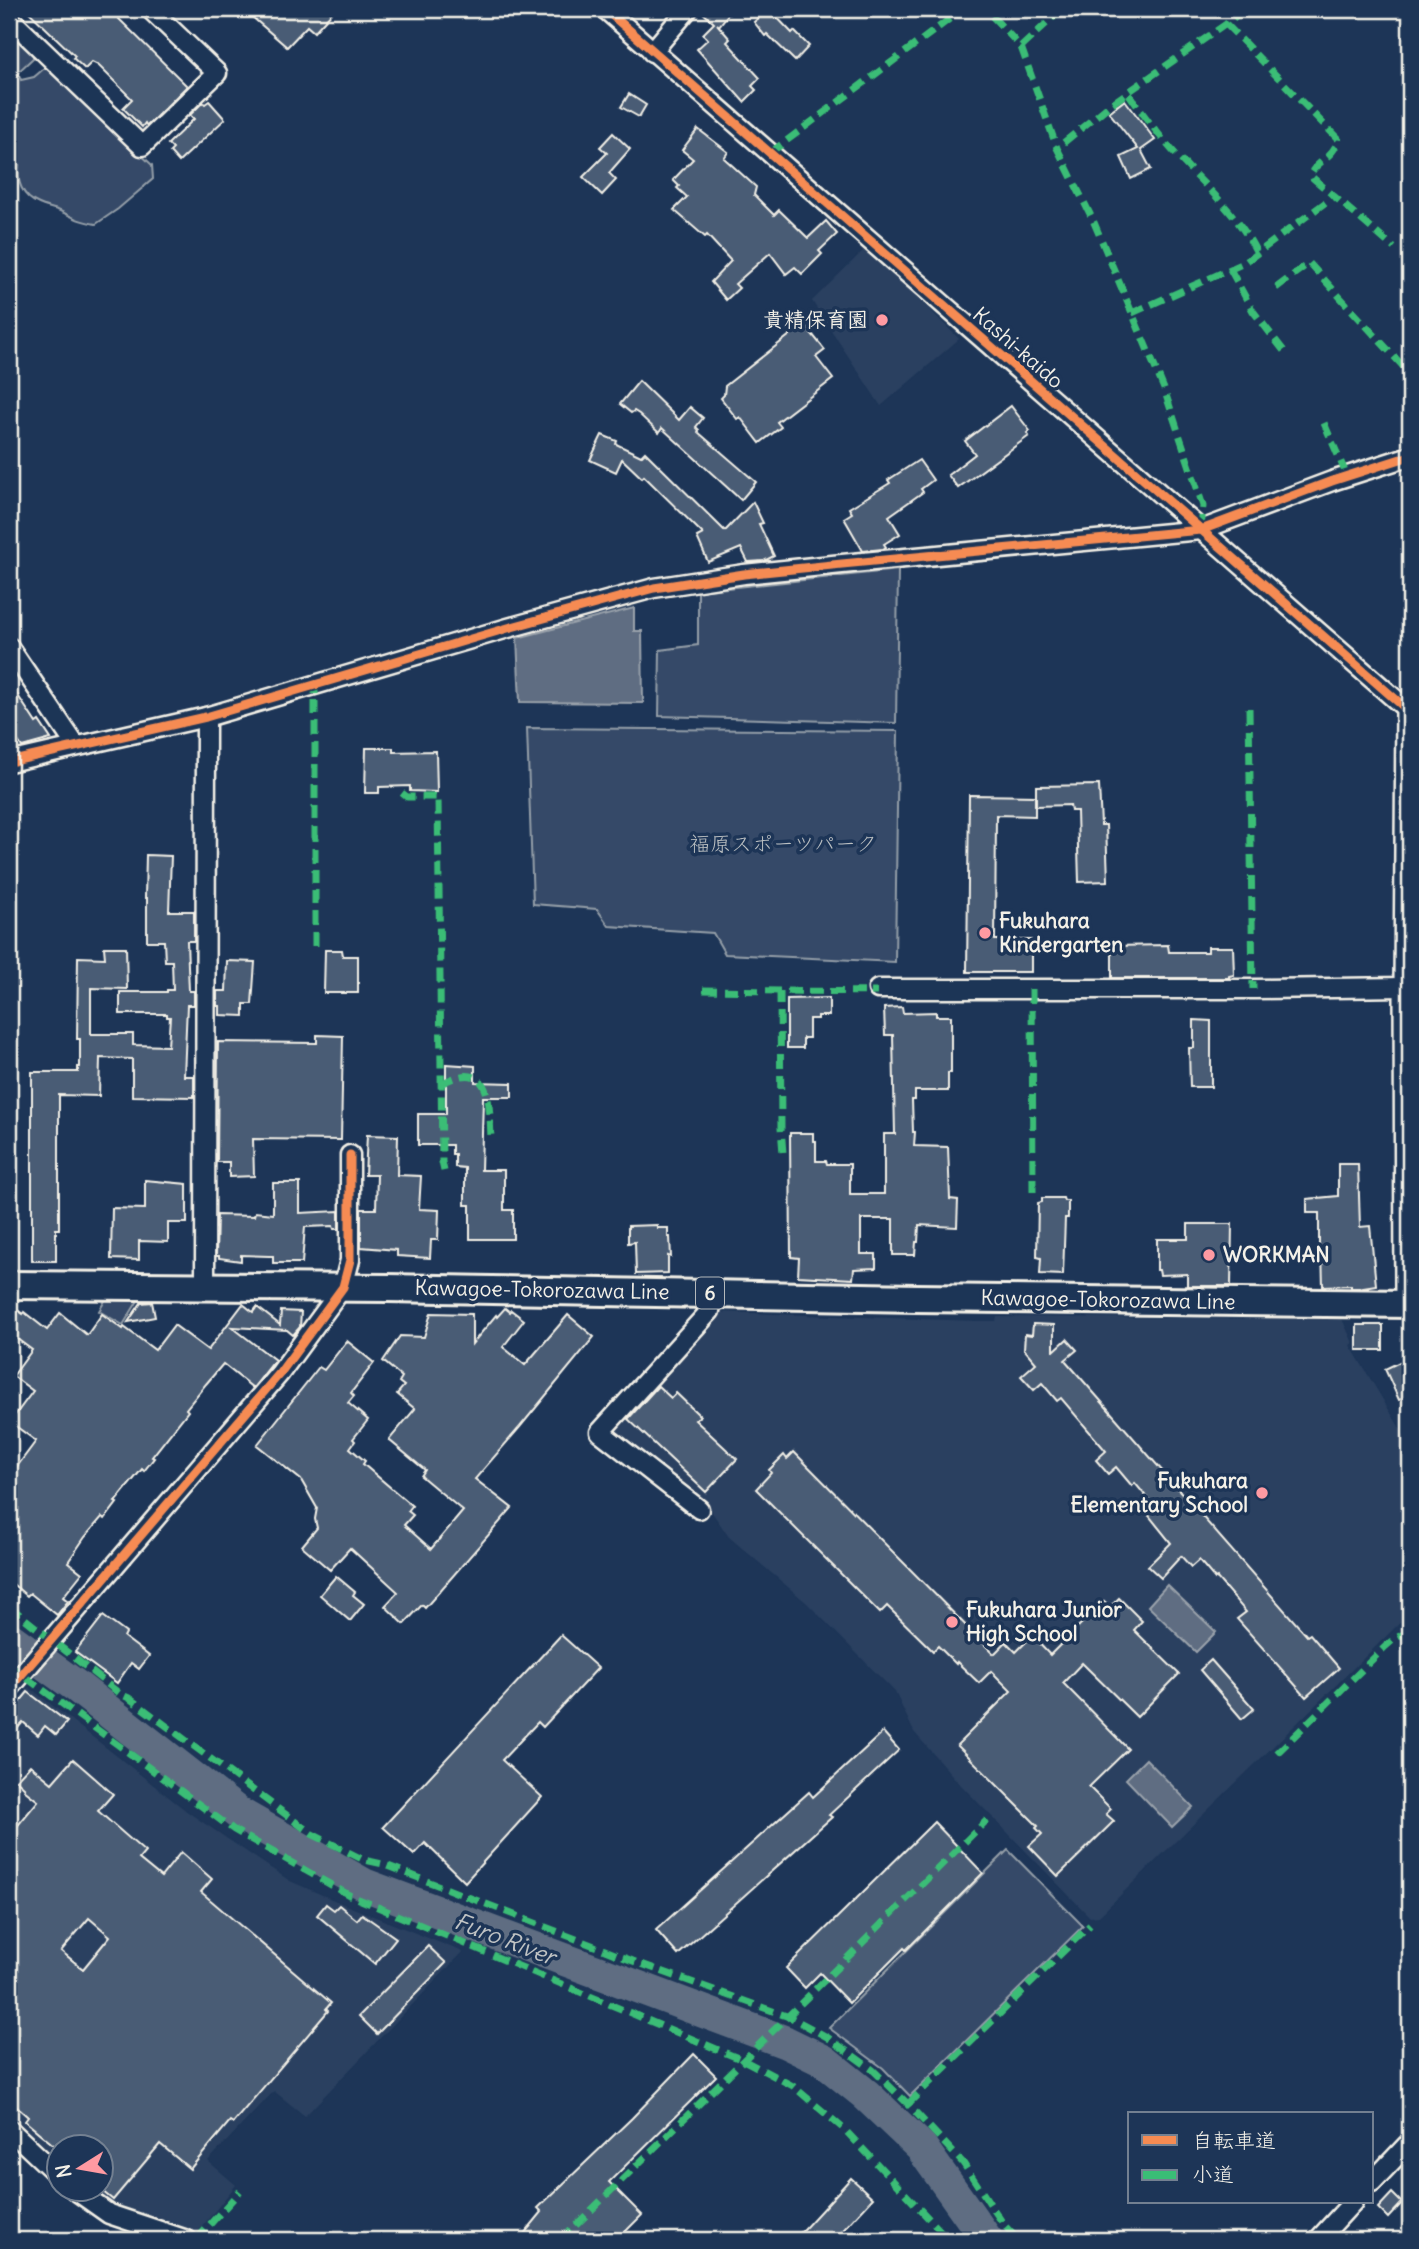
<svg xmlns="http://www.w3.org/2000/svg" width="1419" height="2249" font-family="Delius,'Klee One',sans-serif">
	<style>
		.built { fill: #2a4060 }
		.green { fill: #354a67; stroke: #949ea8; stroke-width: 2 }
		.water { fill: #5e6d82; stroke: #9aa2ab; stroke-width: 2 }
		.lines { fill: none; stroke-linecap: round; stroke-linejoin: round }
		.river { stroke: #5e6d82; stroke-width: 33 }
		.building { fill: #485b74; stroke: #f4f1e8; stroke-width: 2; fill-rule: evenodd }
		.minor-casing { stroke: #f4f1e8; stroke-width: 23 }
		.tertiary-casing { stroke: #f4f1e8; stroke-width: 26 }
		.primary-casing { stroke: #f4f1e8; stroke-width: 32 }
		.minor { stroke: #1d3557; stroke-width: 18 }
		.tertiary { stroke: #1d3557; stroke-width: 21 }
		.primary { stroke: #1d3557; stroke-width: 26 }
		.quiet { stroke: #3abd76; stroke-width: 7; stroke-dasharray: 14 7; stroke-linecap: butt }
		.cycleway-casing { stroke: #1d3557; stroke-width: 13 }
		.cycleway { stroke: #f68b52; stroke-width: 9 }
		.poi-dot { fill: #ff9aa2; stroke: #1d3557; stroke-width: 2.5 }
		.labels { text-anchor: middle; stroke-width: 7; stroke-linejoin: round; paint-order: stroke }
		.shield { fill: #1d3557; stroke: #b4b9bc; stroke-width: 2 }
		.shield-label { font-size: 19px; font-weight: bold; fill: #f4f1e8 }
		.poi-label { font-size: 21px; font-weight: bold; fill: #f4f1e8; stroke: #1d3557; text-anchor: start }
		.street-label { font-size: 21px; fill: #f4f1e8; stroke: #1d3557 }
		.park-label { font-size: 21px; fill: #bbbfc1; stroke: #1d3557 }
		.water-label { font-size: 23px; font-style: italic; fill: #c0c3c4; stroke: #1d3557 }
	</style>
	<rect width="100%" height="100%" fill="#1d3557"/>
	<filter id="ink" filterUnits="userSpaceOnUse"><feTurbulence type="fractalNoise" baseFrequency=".0143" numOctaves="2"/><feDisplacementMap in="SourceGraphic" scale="14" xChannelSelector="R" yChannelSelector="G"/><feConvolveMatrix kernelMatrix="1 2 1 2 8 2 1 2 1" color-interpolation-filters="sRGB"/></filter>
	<g filter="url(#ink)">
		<g class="built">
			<path d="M867,247l92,92 -78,67 -69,-105z"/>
			<path d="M720,1312l256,9h20l1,-4 345,2 11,24 -3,2 60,100v168l-311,303 -9,1 -131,-134 -45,-51 -19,-40 -88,-89 -78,-66 -24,-35 -91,-68v-8z"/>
			<path d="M29,1687l160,126 101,68 53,23 120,48 -158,164 -31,-25 -66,70 28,24 -40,49 -81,-27 -30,-17h17v-42h-42l-1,18 -50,-49v-406z"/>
		</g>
		<g class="green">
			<path d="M9,27l24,23v8l-15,14 3,8 13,-3 13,-11 105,99 1,14 -35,30 -22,15c-18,-3 -21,-6 -36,-13 -7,-3 -15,-4 -21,-7 -17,-7 -23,-23 -20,-40l-10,-10v-16l4,-6v-8l-4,-15z"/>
			<path d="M898,570l-2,153 -237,-7 1,-66 38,-5v-54z"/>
			<path d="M527,728l371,3 -3,231 -170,-8 -12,-21 -104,-7 -12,-17 -64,-5z"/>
			<path d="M106,1299h33l-16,26 -24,-14z"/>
			<path d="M1008,1850l75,76 -173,170 -27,-28 -54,-40z"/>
		</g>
		<g class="water">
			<path d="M634,608v23h8l1,72 -123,-1 -3,-64z"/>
			<path d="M1167,1585l49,47 -20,20 -48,-46z"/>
			<path d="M1146,1759l47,48 -21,20 -46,-48z"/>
		</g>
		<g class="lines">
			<path class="river" d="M9,1638l67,48 162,127 127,72 420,157 39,19 41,33 56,53 66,93"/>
		</g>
		<g class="building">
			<path d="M26,9h83l78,77 -40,40 -2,-3 -3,4 -19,-19 9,-9 -34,-34 -6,-3 -7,7 -12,-11 2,-2z"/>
			<path d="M243,9h92l-21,23 -7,-6 -20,21z"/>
			<path d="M699,9h33l-13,17 -2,-2 13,15 -3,3 33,36 -8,8 4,4 -12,12 -47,-53 11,-10 -5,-5 11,-11z"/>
			<path d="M769,9l23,24 2,-2 15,15 -14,15 -28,-27 -2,2 -11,-14z"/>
			<path d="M629,94l17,11 -7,12 -18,-10z"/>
			<path d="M1125,100l30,40 -14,10 10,19 -20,10 -10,-22 17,-8 -29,-37z"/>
			<path d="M209,101l16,18 -46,43 -9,-10 3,-3 -5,-5 26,-25 -4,-4 13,-13 2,2z"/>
			<path d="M698,129l30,23 -4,6 32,29 -2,8 20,20 5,-5 29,28 18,-17 11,13 -18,17 3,3 -20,20 -7,-7 -9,7 -16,-21 -35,31 4,4 -13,12 -15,-18 20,-21 -24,-26 -2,2 -31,-27 13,-13 -10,-9 2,-2 -6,-6 20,-21 -11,-9z"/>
			<path d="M613,133l17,16 -21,24 7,7 -14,15 -19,-18 24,-24 -7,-6z"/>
			<path d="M804,324l21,26 -9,7 17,22 -56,43 4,5 -21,16 -20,-26 -3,2 -16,-21 3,-3 1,-9z"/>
			<path d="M639,381l40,39 11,-13 13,11 -7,9 3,3 -1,2 58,50 -15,18 -79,-72 -3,5 -20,-19 -5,-3 -3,2 -11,-9z"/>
			<path d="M1011,406l19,25 -3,2 2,3 -71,52 -10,-13 27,-21 -10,-13z"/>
			<path d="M602,435l15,6 -1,3 25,12 4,-4 80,79 28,-29 10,21 -4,1 15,32 -10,5 -16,1 -7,-14 -33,14 -11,-25 6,-3 -59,-58 -2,2 -20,-19 -6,13 -26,-12z"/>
			<path d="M919,460l14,20 -12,9 2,3 -34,24 11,18 -16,10 2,3 -3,2 -20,2 -19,-33 8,-5 -3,-5 41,-25 -2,-3z"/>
			<path d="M9,682l27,41 3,-2 12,18 -29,8 -13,-19z"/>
			<path d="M366,748h27v4l43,-1 1,41 -27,-1v-5l-31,1v6h-14z"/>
			<path d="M1099,785l2,40h5l2,56 -29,1 -2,-71h-6l-1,-6 -34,1v-20z"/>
			<path d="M969,795l66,1v20l-39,-1 -1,125h36v32h-64z"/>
			<path d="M146,855l25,1 -2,55h25v30h-7l2,50h5v14h-7l-3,71h10v21l-62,-1v-37l-32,-1 -1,38 -40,-1v134h-3v32h-24v-189h46v-5h2v-28h-3l1,-82 27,1 -1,-11h22l1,42 -36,-1v46h42v11l35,1 2,-29h-3v-3h-47v-22h47v-2h6l-1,-29h-7l-1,-20h-17v-43h-2z"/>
			<path d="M1168,945l1,7h39v-5h25l1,28 -5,1v2h-117v-32z"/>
			<path d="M325,950h17l1,6h15v37h-34z"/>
			<path d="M227,961l28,1 -3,42h-8v12l-24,-1v-9h-3v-15h9z"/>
			<path d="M829,998v18h-11v3h-9v19h-6v10h-16v-49z"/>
			<path d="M902,1007l1,6 33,-1v4h15v57h-3v18h-33v9h-3l1,32h2l-1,14 34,1 2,52 8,1 -1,27 -38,-2 -1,17h-2l-1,13h-22v-36h-32v35h15v14l-22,1 -1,10 -55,-3 1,-18 -8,-1 -1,-124h23v8h3v20h10l1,3h23v30h34v-60h11l-2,-99h-8l-1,-27z"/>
			<path d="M1194,1020l17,1v66h-21l-1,-39h5z"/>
			<path d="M317,1035l26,1 -2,104 -88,-1 1,37 -25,1v-15h-12l1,-120 99,1z"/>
			<path d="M446,1064l29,2v16l37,1v14h-29l-2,73h23v40h9v29h-43v-34h-5v-37l-10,-1v-13h-3v-9h-34v-31h28z"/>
			<path d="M367,1135l31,1 -1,39 24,1 -2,33 20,1 -1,30h-7l-1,18 -33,-2v-6l-36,-3v-38h15l1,-34h-12z"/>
			<path d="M1338,1164h20l2,63 10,-1 6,59 -19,3h-6v-3l-28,1 -1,-35h-3v-38h-12v-14l31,-3z"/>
			<path d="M145,1180l42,4v39h-19v19l-29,-1v19l-28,-1 1,-51 33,1z"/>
			<path d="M273,1183h27v30l39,-2v18h-5l-1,-3 -28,1 -3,36h-29v-7h-4l-28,-1v6l-22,-3v-2h-3l1,-41 37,1 1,-4 18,2z"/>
			<path d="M1042,1198h21l1,3h4v17h-3l-2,57 -23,-1 1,-16 -4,-1 1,-54 4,-1z"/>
			<path d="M1188,1224h44l-1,62h-44v-12l-27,1 -1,-5h-2v-31h31z"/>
			<path d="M657,1225v3h11v9h2l1,20 -3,-1v17l-32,1 -1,-32 -7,1v-17z"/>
			<path d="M152,1302l3,15 -27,5 13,-19z"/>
			<path d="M243,1304l10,8 4,-5 23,18 1,-14 20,1 -1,15 -7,8 -6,-5 -55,-3 43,33 -22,28 -30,-24 -17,20 -20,25 2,2 -36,46 2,1 -10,13 -2,-2 -27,33 2,1 -12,16 -3,-2 -17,20 -17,25 14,11 -19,24 5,4 -11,14 -27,-22 -3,3 -18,-15v-97l4,-6 -3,-2 26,-35 -26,-19 23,-31 -20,-15 19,-26 -23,-17v-15l7,-9 7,5 1,-2 23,18 13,-17 27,22 15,-21 21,15 1,-2 31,23 19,-25 34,25z"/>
			<path d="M505,1308l5,4 1,-2 13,10 -21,27 22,18 43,-50 26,22 -74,90 -45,52 37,29 -87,100 -3,-3 -18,19 -19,-18 13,-14 -48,-44 -20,22 -28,-24 15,-18 -2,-9 2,-11 -16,-28 -44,-35 62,-78 5,3 23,-29 27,22 -23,30 3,3 -6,7 20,17 -15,19 2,2 -5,7 15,13 -2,3 49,42 -4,5 5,4 -9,10 27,24 32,-38 -42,-35 4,-6 -36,-30 26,-31 -18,-15 7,-8 -5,-4 3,-5 -19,-16 17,-25 24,1 7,-24 41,1v30l24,-29 1,2z"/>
			<path d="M1033,1324l21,1v26l13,-12 10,11 -12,10 242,276 3,-2 29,34 -33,29 -69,-78 9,-7 -29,-34 -2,1 -16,-19 -8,7 -10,-11 -20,22 -13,-12 23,-23 -25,-31 8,-6 -19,-23 -3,3 -16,-19 -8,7 -12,-14 10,-9 -45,-53 -4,3 -15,-18 -8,7 -13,-14 15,-13 -12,-14 1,-15 7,1z"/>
			<rect x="1357" y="1325" width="26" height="25"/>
			<path d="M1410,1357v39l-11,4 -14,-31z"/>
			<path d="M658,1386l13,12 5,-5 24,23 -5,4 42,39 -31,33 -78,-73z"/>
			<path d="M794,1452l200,202 12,-12 10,10 16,-16 18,19 54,-54 6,6 9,-9 23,23 -8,9 45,44 -42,43 -55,-54 -19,20 65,66 -39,38 22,22 -5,5 8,7 -56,55 -29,-30 13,-12 -6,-6 2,-2 -81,-81 54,-54 -20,-20 -12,12 -22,-21 -1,2 -18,-18 -5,5 -46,-45 -7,7 -124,-124 15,-16 -2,-3 15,-15 3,4z"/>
			<path d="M336,1576l19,16 -2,3 11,9 -14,17 -30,-26z"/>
			<path d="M103,1616l23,17 -2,4 25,19 -10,13 -8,-6 -14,20 -42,-31z"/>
			<path d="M561,1635l37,33 -55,59 -5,-5 -36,38 40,37 -77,85 -40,-39 -11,12 -31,-28z"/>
			<path d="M1211,1660l43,49 -12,10 -42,-49z"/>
			<path d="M28,1692l39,30 -11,13 -11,-9 -7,9 -15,-13 -14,16v-23z"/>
			<path d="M883,1732l16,18 -70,65 3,2 -154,138 -22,-25 153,-138 4,5z"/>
			<path d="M73,1759l40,35 -15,17 47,41 -6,7 22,18 20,-25 31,27 -11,13 130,111 -5,6 2,2 -95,112 -3,-2 -40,48 -30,-25 -47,56 -11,-9v-44h-46l-31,-26 3,-4 -19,-17v-264l29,-35 -14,-11 1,-2 -9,-8 14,-15 22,18zM89,1918l21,18 -27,33 -22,-18z"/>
			<path d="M934,1822l49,51 -77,77 -2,-2 -55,55 -29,-30 -15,15 -19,-20z"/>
			<path d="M326,1904l8,6 5,-5 18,15 5,-6 34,24 -21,26 -58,-49z"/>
			<path d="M428,1946l18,17 -69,71 -18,-18z"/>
			<path d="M694,2054l22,22 -107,106 33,33 -25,25h-98l23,-28 -4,-4 94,-90z"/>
			<path d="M851,2178l22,20 -39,42h-40z"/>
			<path d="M1392,2193l10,10 -14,15 -10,-10z"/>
		</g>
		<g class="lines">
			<g class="minor-casing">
				<g id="minor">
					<path d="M605,9l805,703"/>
					<path d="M9,18l133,128 75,-73 -67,-64"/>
					<path d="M652,52l36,-43"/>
					<path d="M9,647l67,99"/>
					<path d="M9,762l197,-45 302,-89 146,-40 90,-14 98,-10 359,-34 131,-49 78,-25"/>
					<path d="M878,989h375l152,-2"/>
					<path d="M205,1286l1,-569"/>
					<path d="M699,1509l-99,-77 110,-121 3,-18"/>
					<path d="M9,1689l271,-316 63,-86 7,-27v-105"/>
					<path d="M9,2129l51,48"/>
					<path d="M1372,2182l38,-40"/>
					<path d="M75,2190l34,24 78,26"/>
					<path d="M1318,2240l35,-38"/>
				</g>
			</g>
			<g class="tertiary-casing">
				<path id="tertiary" d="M1406,1303l-1,-316 2,-278"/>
			</g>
			<g class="primary-casing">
				<path id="primary" d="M9,1285l379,3 529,10 493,6"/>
			</g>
			<use href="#minor" class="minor"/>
			<use href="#tertiary" class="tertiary"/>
			<use href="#primary" class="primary"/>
			<g class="quiet">
				<path d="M992,16l29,31 36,101"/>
				<path d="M1226,24l112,115c-3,17 -19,21 -27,34l2,5 81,70"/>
				<path d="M1021,47l41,-38"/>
				<path d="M1129,94c16,23 33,46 53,67 27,29 57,55 75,92"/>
				<path d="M770,153l193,-144"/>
				<path d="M1230,269l23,42 31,40"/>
				<path d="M1276,288l33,-25 101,111"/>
				<path d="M1132,313l112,-50 90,-67"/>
				<path d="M1324,423l23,53"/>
				<path d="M1201,530l2,-24 -39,-117 -71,-169 -36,-72 54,-44 115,-80 18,-15"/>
				<path d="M1249,708l4,281"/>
				<path d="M402,793l5,4h31l4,365 2,9"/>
				<path d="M315,946v-261"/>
				<path d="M1032,989l1,203"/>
				<path d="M703,990l174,2"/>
				<path d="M780,991l1,137 2,25"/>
				<path d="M441,1084c51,-28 48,19 50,53"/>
				<path d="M9,1606l111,88 9,4 183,136 52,26 19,4 250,97 159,57 35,19 46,33 35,34 55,59 41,62 14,15"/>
				<path d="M9,1665l225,165 115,65 396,166 48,25 52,44 104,110"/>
				<path d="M1277,1753l109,-107 8,-7 16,-8"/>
				<path d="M908,2104l182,-179"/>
				<path d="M196,2240l44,-49"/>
				<path d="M561,2240l426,-420"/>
			</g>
			<g class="cycleway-casing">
				<g id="cycleway">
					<path d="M605,9l805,703"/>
					<path d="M9,762l197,-45 302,-89 146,-40 90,-14 98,-10 359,-34 131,-49 78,-25"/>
					<path d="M9,1689l271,-316 63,-86 7,-27v-105"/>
				</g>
			</g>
			<use href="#cycleway" class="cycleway"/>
		</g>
	</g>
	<g class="poi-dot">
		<circle cx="882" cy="320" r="7"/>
		<circle cx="985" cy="933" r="7"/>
		<circle cx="1209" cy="1255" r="7"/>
		<circle cx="1262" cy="1493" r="7"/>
		<circle cx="952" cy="1622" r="7"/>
	</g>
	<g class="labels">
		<rect class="shield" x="696" y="1277.5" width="28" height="31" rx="5"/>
		<g class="shield-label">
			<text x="710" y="1300">6</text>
		</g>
		<g class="poi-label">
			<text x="868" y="327" text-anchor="end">貴精保育園</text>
			<text x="999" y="928">Fukuhara<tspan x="999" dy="24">Kindergarten</tspan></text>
			<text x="1223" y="1262">WORKMAN</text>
			<text x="1248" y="1488" text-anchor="end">Fukuhara<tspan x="1248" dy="24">Elementary School</tspan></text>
			<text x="966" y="1617">Fukuhara Junior<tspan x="966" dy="24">High School</tspan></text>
		</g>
		<g class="street-label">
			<text transform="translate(1018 348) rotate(41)" y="7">Kashi-kaido</text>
			<text transform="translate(542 1290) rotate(1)" y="7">Kawagoe-Tokorozawa Line</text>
			<text transform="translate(1108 1300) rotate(1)" y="7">Kawagoe-Tokorozawa Line</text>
		</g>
		<g class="park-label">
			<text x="783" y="851">福原スポーツパーク</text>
		</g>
		<g class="water-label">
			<text transform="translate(505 1939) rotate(21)" y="8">Furo River</text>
		</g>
	</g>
	<rect width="1419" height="2249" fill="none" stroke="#1d3557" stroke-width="35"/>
	<rect x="18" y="18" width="1384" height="2214" fill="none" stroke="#f4f1e8" stroke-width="2.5" filter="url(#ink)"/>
	<rect x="1128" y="2112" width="245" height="91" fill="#1d3557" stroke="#738091" stroke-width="2"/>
	<rect x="1142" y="2135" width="35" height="10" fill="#f68b52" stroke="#738091" stroke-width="2"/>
	<text x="1192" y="2148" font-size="21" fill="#f4f1e8">自転車道</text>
	<rect x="1142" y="2170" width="35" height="10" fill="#3abd76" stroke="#738091" stroke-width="2"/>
	<text x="1192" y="2182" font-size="21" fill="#f4f1e8">小道</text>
	<g transform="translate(80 2168) rotate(259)"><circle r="33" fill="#1d3557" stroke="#738091" stroke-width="2"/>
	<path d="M0-5L12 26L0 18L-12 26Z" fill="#ff9aa2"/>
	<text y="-10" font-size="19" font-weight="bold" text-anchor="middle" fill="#f4f1e8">N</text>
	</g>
</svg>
